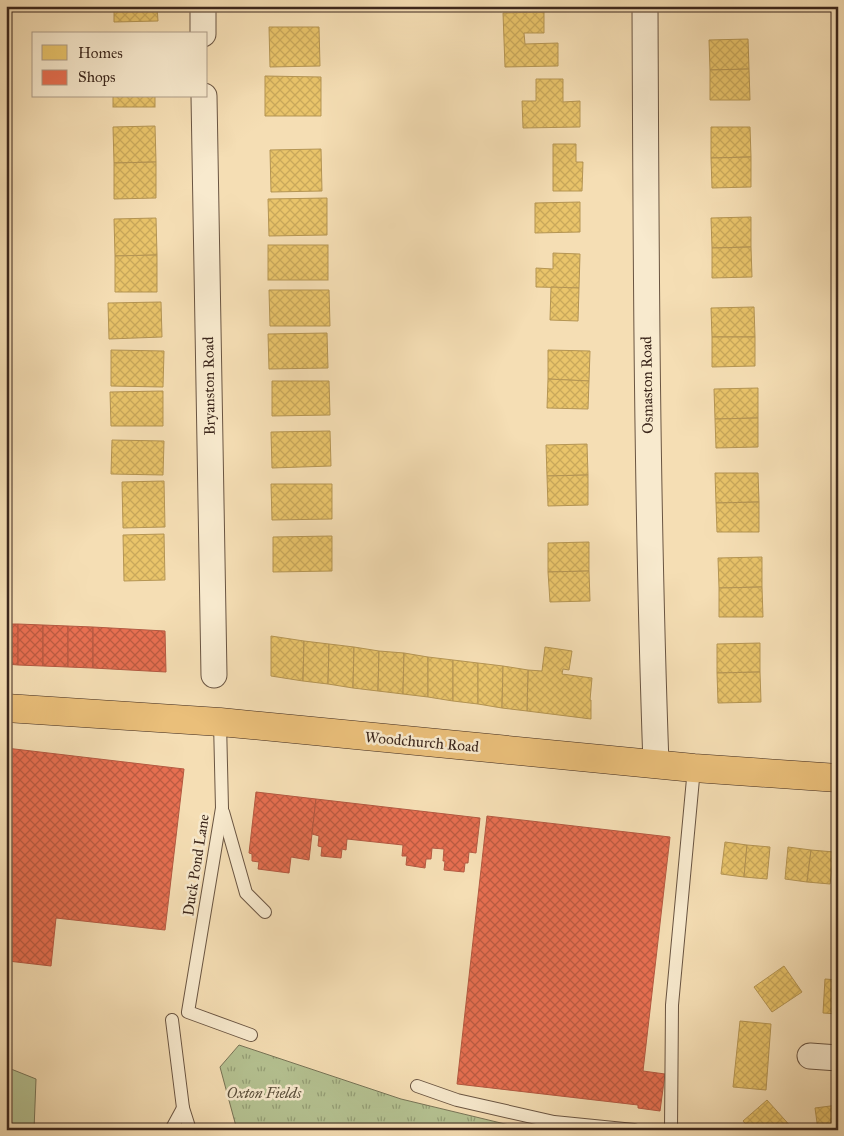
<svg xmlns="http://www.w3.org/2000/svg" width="844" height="1136" font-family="'IM FELL Great Primer',serif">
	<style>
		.park { fill: url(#park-tufts); stroke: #787457 }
		.garden { fill: #b5c292; stroke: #787457 }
		.homes { fill: url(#homes-cross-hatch); stroke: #b59553 }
		.shops { fill: url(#shops-cross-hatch); stroke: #b45941 }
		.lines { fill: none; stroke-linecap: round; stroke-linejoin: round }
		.service-casing { stroke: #6a5542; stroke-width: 14 }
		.minor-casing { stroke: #6a5542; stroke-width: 27 }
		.trunk-casing { stroke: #3c271c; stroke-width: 29 }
		.service { stroke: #f8eace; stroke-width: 12 }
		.minor { stroke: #f8eace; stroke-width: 25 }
		.trunk { stroke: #eabf7a; stroke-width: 28 }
		.labels { text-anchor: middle; stroke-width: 5; stroke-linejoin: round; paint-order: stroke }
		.street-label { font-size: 15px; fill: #3c271c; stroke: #f8eace }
		.park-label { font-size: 15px; font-style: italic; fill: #5a4e3a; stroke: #f8eace }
	</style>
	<defs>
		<pattern id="park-tufts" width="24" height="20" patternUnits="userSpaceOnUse" patternTransform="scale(1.25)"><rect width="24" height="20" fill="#b5c292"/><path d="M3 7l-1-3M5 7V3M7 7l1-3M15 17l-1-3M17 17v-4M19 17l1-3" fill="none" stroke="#949e76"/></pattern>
		<pattern id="homes-cross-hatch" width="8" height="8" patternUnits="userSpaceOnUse" patternTransform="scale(1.25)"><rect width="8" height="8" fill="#e9c46a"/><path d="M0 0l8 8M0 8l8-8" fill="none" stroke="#c9a85b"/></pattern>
		<pattern id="shops-cross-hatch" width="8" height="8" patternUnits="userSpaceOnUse" patternTransform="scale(1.25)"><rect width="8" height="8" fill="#e76f51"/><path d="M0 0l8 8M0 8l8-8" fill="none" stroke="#bc5b42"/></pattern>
	</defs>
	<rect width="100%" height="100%" fill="#f5deb4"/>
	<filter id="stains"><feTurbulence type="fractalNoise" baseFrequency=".004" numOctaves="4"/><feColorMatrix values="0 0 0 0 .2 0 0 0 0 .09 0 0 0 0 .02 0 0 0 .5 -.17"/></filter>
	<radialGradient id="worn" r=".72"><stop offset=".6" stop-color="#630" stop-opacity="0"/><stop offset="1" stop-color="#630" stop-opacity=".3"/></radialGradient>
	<path class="park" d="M239,1045l162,54 129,31h-293l-17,-63z"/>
	<path class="garden" d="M6,1067l30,12 -2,51h-28z"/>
	<g class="homes">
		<path d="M114,6h43l1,15 -44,1z"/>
		<path d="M707,6h40v3l-40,1z"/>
		<path d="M544,12v21h-20l1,11 33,-1v23l-53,1 -2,-54z"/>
		<path d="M269,27h50l1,39 -50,1z"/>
		<path d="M748,39l1,30 -39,1 -1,-30z"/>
		<path d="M749,69l1,31h-40v-30z"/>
		<path d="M265,76l56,1v39h-56z"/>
		<path d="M536,79h27v23l17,-1v26l-57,1 -1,-27h14z"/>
		<rect x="113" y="96" width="42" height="11"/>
		<path d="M155,126l1,36 -42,1 -1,-36z"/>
		<path d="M711,127h39l1,30 -40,1z"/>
		<path d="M553,144h23v18h7l-1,29h-29z"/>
		<path d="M321,149l1,42 -51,1 -1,-42z"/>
		<path d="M751,157v30l-39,1 -1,-30z"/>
		<path d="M156,162v36l-42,1v-36z"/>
		<path d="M327,198v37l-58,1 -1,-37z"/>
		<path d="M580,202v30l-45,1v-30z"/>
		<path d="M751,217v30l-39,1 -1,-30z"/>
		<path d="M156,218l1,37 -42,1 -1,-37z"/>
		<rect x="268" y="245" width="60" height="35"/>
		<path d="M751,247l1,30 -40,1v-30z"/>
		<path d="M553,253l27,1 -1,34 -43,-1v-19l17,1z"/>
		<path d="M157,255v37h-42v-36z"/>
		<path d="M551,287l28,1 -1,33 -28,-1z"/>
		<path d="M269,290h60l1,36h-60z"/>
		<path d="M161,302l1,35 -53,2 -1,-36z"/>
		<path d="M754,307l1,30h-43l-1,-29z"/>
		<path d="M327,333l1,35 -59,1 -1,-35z"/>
		<path d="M712,337h43v29l-43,1z"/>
		<path d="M111,350l53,1 -1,36 -52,-1z"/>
		<path d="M548,350l42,1 -1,30 -41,-2z"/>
		<path d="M548,379l41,2 -1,28 -41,-1z"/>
		<path d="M272,381h57l1,34 -58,1z"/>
		<path d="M758,388v30l-43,1 -1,-30z"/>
		<path d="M163,391v35h-52l-1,-34z"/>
		<path d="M758,418v29l-42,1 -1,-29z"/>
		<path d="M330,431l1,35 -59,2 -1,-36z"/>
		<path d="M112,440l52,1 -1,34 -52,-1z"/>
		<path d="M587,444l1,31 -41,1 -1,-31z"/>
		<path d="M715,473h43l1,29 -43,1z"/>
		<path d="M588,475v30l-40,1 -1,-30z"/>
		<path d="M164,481l1,46 -42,1 -1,-46z"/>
		<path d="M271,484h61v35l-60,1z"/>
		<path d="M759,502v30h-42l-1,-29z"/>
		<path d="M164,534l1,46 -41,1 -1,-46z"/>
		<path d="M332,536v35l-59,1v-35z"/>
		<path d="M589,542v29l-41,1v-29z"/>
		<path d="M762,557v30l-43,1 -1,-30z"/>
		<path d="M589,571l1,30 -40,1 -2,-30z"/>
		<path d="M762,587l1,30h-44v-29z"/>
		<path d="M271,636l33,5 -1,40 -32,-5z"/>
		<path d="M304,641l25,3 -1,40 -25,-3z"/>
		<path d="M760,643v29l-43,1v-29z"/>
		<path d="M329,644l25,3 -1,41 -25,-4z"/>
		<path d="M354,647l25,4 -1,40 -25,-3z"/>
		<path d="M545,647l27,4 -3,19 -6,-1 -1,5 30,4 -2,22h1v19l-64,-8 1,-41 14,1z"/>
		<path d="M379,651l25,2 -1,41 -25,-3z"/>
		<path d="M404,653l24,4v40l-25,-3z"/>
		<path d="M428,657l25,3v41l-25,-4z"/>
		<path d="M453,660l25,3v41l-25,-3z"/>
		<path d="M478,663l25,3 -1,42 -24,-4z"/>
		<path d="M503,666l25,4 -1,41 -25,-3z"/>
		<path d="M760,672l1,30 -43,1 -1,-30z"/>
		<path d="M725,842l22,3 -3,32 -23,-3z"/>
		<path d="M747,845l23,2 -3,32 -23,-2z"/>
		<path d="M788,847l23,3 -4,32 -22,-3z"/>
		<path d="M811,850l23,2 -4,32 -23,-2z"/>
		<path d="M784,966l18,26 -30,20 -18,-25z"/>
		<path d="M825,979l13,1v34l-15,-1z"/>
		<path d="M740,1021l31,3 -5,66 -33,-3z"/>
		<path d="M767,1100l26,29 -1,1h-41l-8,-9z"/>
		<path d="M838,1105v25h-20l-3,-22z"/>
	</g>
	<g class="shops">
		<path d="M6,624h12v41l-12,-1z"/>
		<path d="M18,624l25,1v41l-25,-1z"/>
		<path d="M43,625l25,1v41l-25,-1z"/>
		<path d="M68,626l25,1v41l-25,-1z"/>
		<path d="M93,627l72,4 1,41 -73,-4z"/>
		<path d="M6,748l178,21 -19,161 -109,-12 -5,48 -43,-5 5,-44 -7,-1z"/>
		<path d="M256,792l60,7 -7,61 -18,-3 -2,16 -31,-4 1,-7 -7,-1v-7l-3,-1z"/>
		<path d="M316,799l164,19 -4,35 -7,-1 -1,11h-3l-1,9 -20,-2 1,-9h-2l1,-12 -12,-1 -1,11h-5l-1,9 -19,-3 1,-9h-5l1,-11 -56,-6 -1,11 -4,-1 -1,9 -20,-2 1,-9 -4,-1 1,-10 -7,-2z"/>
		<path d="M487,816l183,21 -27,234 22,3 -5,37 -22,-3v-3l-181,-21z"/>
	</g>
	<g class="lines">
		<g class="service-casing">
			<g id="service">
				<path d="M220,722l2,86 -34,204 63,23"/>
				<path d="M223,812l23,81 19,19"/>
				<path d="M172,1020l11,88 7,22"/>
				<path d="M417,1086l40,14 97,22 80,8"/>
				<path d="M171,1130l12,-22"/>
				<path d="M671,1130l1,-125 22,-237"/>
			</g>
		</g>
		<g class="minor-casing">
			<g id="minor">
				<path d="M203,6v28"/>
				<path d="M645,6c1,253 2,506 11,758"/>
				<path d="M204,96l10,579"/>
				<path d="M810,1056l28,2"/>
			</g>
		</g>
		<g class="trunk-casing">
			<path id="trunk" d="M6,708l214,14 474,46 144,10"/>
		</g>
		<use href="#service" class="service"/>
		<use href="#minor" class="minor"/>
		<use href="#trunk" class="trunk"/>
	</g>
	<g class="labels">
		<g class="street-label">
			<text transform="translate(647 385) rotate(-91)" y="5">Osmaston Road</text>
			<text transform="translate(209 386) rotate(-91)" y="5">Bryanston Road</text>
			<text transform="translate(422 742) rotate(5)" y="5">Woodchurch Road</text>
			<text transform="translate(196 865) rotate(-81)" y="5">Duck Pond Lane</text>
		</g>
		<g class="park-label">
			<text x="264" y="1098">Oxton Fields</text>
		</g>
	</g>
	<rect width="844" height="1136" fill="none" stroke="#f5deb4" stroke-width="25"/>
	<rect x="8" y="8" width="829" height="1121" fill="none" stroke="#3c271c" stroke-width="2.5"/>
	<rect x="12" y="12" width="819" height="1111" fill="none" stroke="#3c271c"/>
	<rect x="32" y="32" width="175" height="65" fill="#f8eace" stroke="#ad9c87"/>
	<rect x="42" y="45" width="25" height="15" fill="#e9c46a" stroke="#ad9c87"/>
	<text x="78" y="58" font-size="15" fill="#3c271c">Homes</text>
	<rect x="42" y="70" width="25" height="15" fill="#e76f51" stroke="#ad9c87"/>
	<text x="78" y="82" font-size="15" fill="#3c271c">Shops</text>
	<rect width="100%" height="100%" filter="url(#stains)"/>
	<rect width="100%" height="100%" fill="url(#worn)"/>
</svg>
